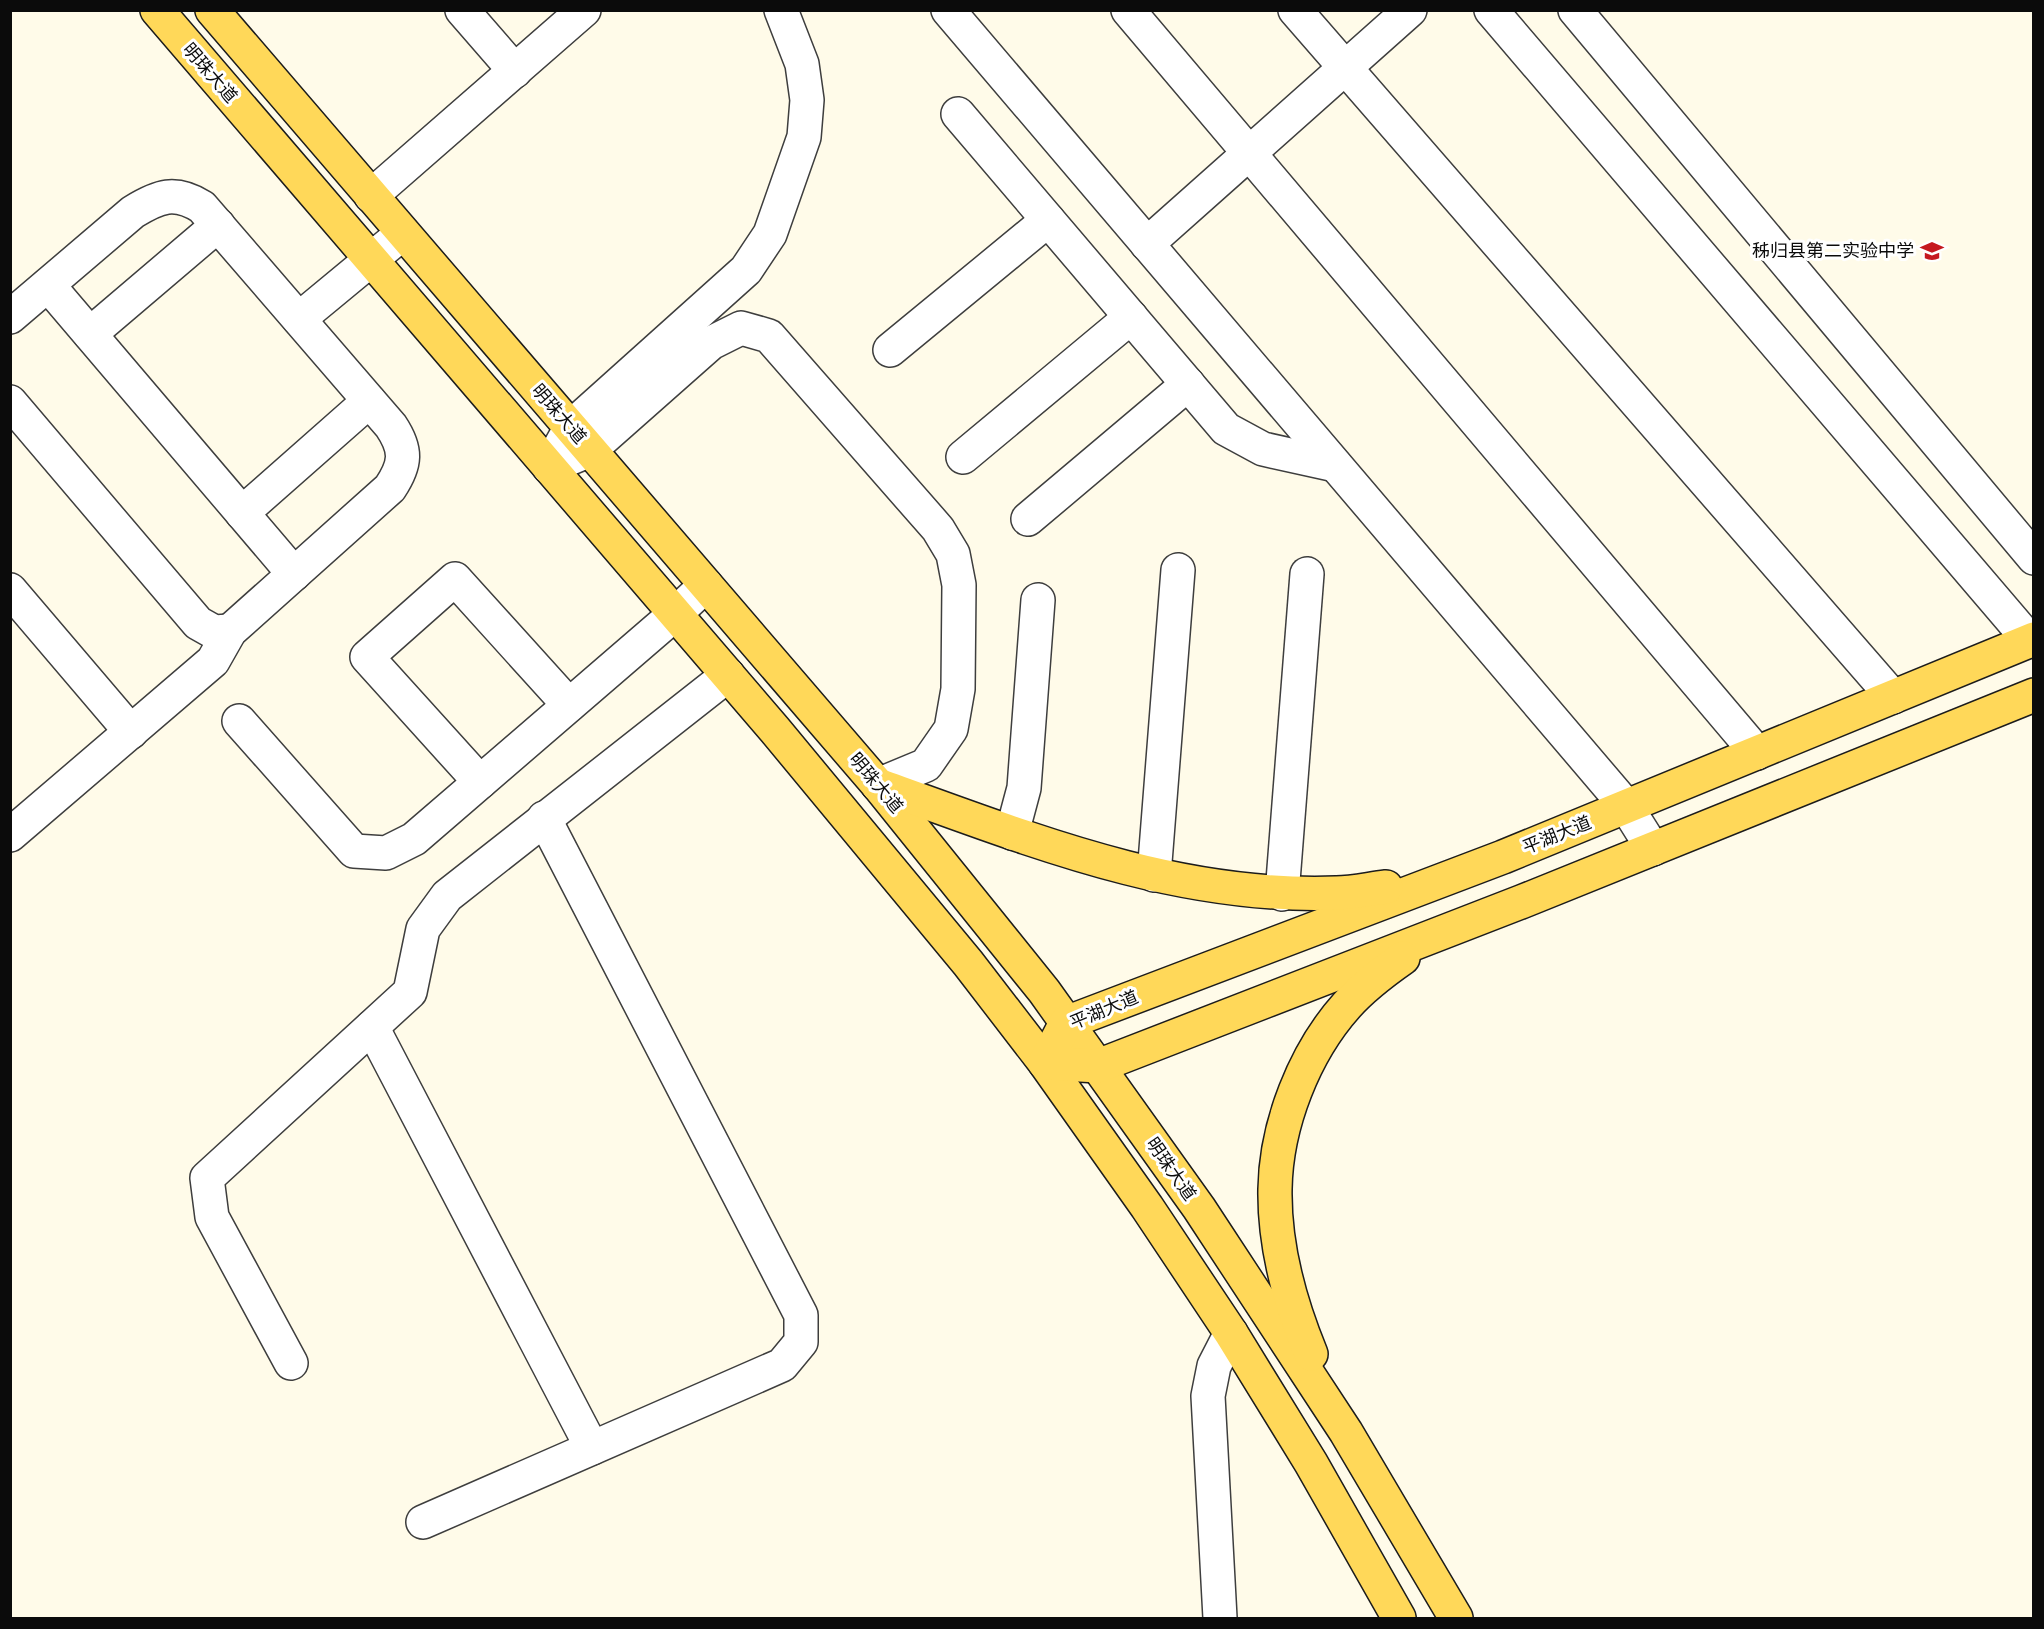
<svg xmlns="http://www.w3.org/2000/svg" width="2044" height="1629" font-family="Bitter,'Noto Sans SC',serif">
	<style>
		.lines { fill: none; stroke-linecap: round; stroke-linejoin: round }
		.minor-casing { stroke: #3e3e3e; stroke-width: 36 }
		.major-casing { stroke: #1c1c1c; stroke-width: 36 }
		.minor { stroke: #fff; stroke-width: 33 }
		.major { stroke: #ffd859; stroke-width: 33 }
		.labels { text-anchor: middle; stroke-width: 6; stroke-linejoin: round; paint-order: stroke }
		.street-label { font-size: 18px; fill: #0b0b0b; stroke: #fff }
		.poi-label { font-size: 18px; fill: #0b0b0b; stroke: #fff; text-anchor: end }
	</style>
	<rect width="100%" height="100%" fill="#fffbe9"/>
	<g class="lines">
		<g class="minor-casing">
			<g id="minor">
				<path d="M462,10l53,61"/>
				<path d="M948,10l678,796 27,43"/>
				<path d="M1128,10l629,743"/>
				<path d="M1295,10l598,687"/>
				<path d="M1491,10l539,631"/>
				<path d="M1575,10l459,548"/>
				<path d="M958,114l268,315 37,20 72,16"/>
				<path d="M371,196l213,-186"/>
				<path d="M1147,244l263,-234"/>
				<path d="M48,285l246,289"/>
				<path d="M10,317l123,-105c26,-16 42,-22 69,-5l189,219c16,24 15,38 -1,62l-160,143 -17,30 -203,174"/>
				<path d="M299,319l104,-86"/>
				<path d="M90,334l128,-109"/>
				<path d="M890,350l158,-130"/>
				<path d="M10,402l188,221 16,9 16,-1"/>
				<path d="M557,452l14,-25 175,-157 24,-36 34,-97 3,-37 -5,-36 -21,-54"/>
				<path d="M963,457l168,-140"/>
				<path d="M549,467l41,-17 121,-107 30,-15 28,8 169,193 15,25 6,31 -1,104 -7,40 -25,36 -48,20"/>
				<path d="M242,513l127,-112"/>
				<path d="M1028,519l160,-135"/>
				<path d="M10,590l121,142"/>
				<path d="M239,721l115,130 32,2 28,-14 261,-225 31,-29"/>
				<path d="M480,782l-113,-125 88,-78 114,126"/>
				<path d="M1012,833l12,-45 14,-188"/>
				<path d="M1154,875l24,-305"/>
				<path d="M1282,894l25,-320"/>
				<path d="M372,1027l220,421"/>
				<path d="M291,1363l-79,-146 -5,-39 203,-186 13,-63 24,-33 281,-221"/>
				<path d="M423,1522l359,-157 19,-23v-27l-257,-497"/>
				<path d="M1220,1618l-12,-222 6,-30 17,-33"/>
			</g>
		</g>
		<g class="major-casing">
			<g id="major">
				<path d="M157,10l618,720 193,233 77,100 102,144 84,126 80,130 88,155"/>
				<path d="M212,10l666,775 166,206 155,217 147,224 110,186"/>
				<path d="M2034,639l-531,218 -437,166 -21,40 53,3 423,-164 513,-207"/>
				<path d="M878,785c149,53 296,114 458,108 16,0 33,-4 50,-6"/>
				<path d="M1311,1354c-21,-51 -37,-109 -36,-165 1,-64 29,-136 72,-184 16,-18 36,-33 56,-47"/>
			</g>
		</g>
		<use href="#minor" class="minor"/>
		<use href="#major" class="major"/>
	</g>
	<defs>
		<g id="school-bare" transform="scale(1.8)"><path d="M0-5L7-2L0 1L-7-2ZM-4 1L0 2.5L4 1V4Q0 6-4 4Z" fill="#c5181f" stroke="#fff" stroke-width="2.5" paint-order="stroke"/></g>
	</defs>
	<g fill-rule="evenodd">
		<use href="#school-bare" x="1932" y="251"/>
	</g>
	<g class="labels">
		<g class="street-label">
			<text transform="translate(210 73) rotate(49)" y="6">明珠大道</text>
			<text transform="translate(559 414) rotate(49)" y="6">明珠大道</text>
			<text transform="translate(876 783) rotate(50)" y="6">明珠大道</text>
			<text transform="translate(1557 835) rotate(-22)" y="6">平湖大道</text>
			<text transform="translate(1104 1010) rotate(-23)" y="6">平湖大道</text>
			<text transform="translate(1171 1169) rotate(55)" y="6">明珠大道</text>
		</g>
		<g class="poi-label">
			<text x="1914" y="257">秭归县第二实验中学</text>
		</g>
	</g>
	<rect width="2044" height="1629" fill="none" stroke="#0b0b0b" stroke-width="24"/>
</svg>
